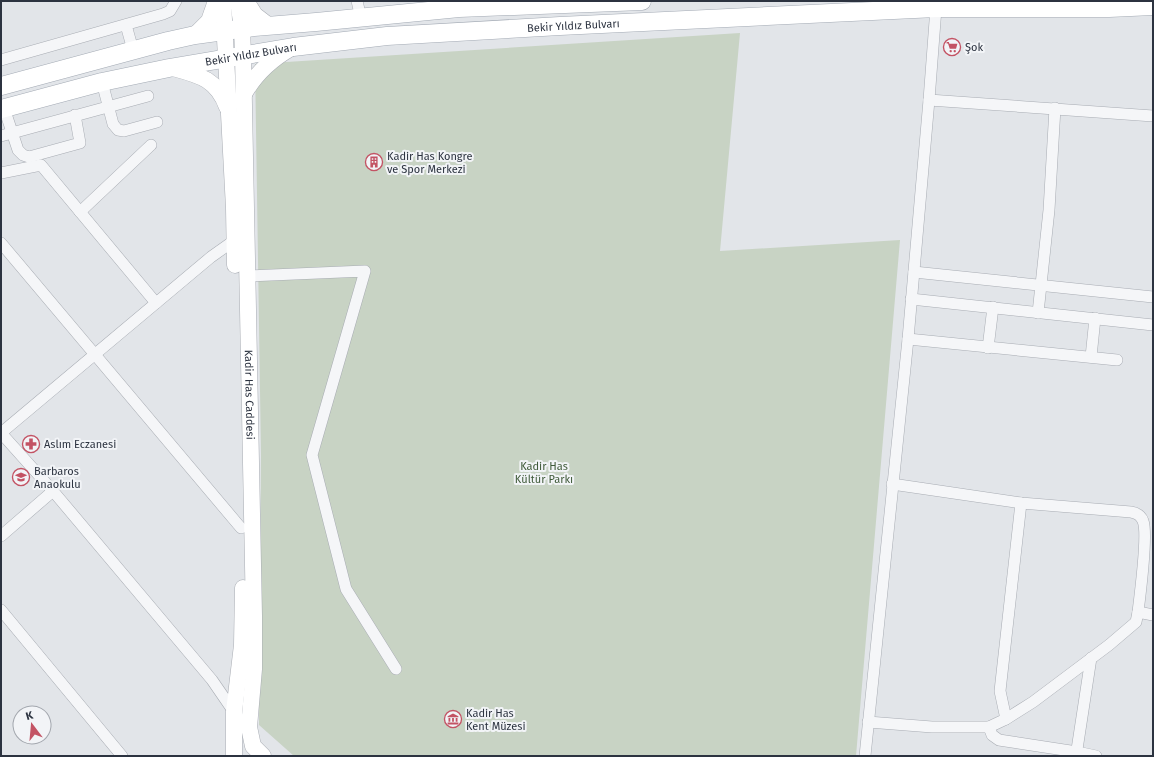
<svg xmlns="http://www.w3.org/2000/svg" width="1154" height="757" font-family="'Fira Sans',sans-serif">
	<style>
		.green { fill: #c8d3c4 }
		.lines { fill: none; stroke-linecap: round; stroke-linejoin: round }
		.street-casing { stroke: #a8acb3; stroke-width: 12 }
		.secondary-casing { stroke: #a8acb3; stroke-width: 17 }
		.primary-casing { stroke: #a3aab4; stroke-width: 19 }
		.street { stroke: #f5f6f8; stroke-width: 11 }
		.secondary { stroke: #fff; stroke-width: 16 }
		.primary { stroke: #fff; stroke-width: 18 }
		.labels { text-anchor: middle; stroke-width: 4; stroke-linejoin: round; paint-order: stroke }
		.street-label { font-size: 11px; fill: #2c3340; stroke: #f2f4f7 }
		.poi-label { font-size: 11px; fill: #2c3340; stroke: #f2f4f7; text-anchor: start }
		.park-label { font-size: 11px; fill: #405b3a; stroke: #f2f4f7 }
	</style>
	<rect width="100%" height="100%" fill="#e2e5e9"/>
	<path class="green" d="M740,33l-20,218 180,-11 -44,516h-562l-35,-31 2,-269 -6,-392z"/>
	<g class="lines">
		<g class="street-casing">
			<g id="street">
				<path d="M357,1l4,17"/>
				<path d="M126,25l7,25"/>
				<path d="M1,60l162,-46 7,-3 6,-10"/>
				<path d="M102,82l11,42 5,6 6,1 33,-9"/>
				<path d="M929,100l224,16"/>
				<path d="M4,108l14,42 5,5 6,2 51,-14 -5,-28"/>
				<path d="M1,136l147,-40"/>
				<path d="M1,173l40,-8 115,138"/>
				<path d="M80,212l71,-67"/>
				<path d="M1,243l240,285"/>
				<path d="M914,272l239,25"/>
				<path d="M247,276l118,-5 -53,184 34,134 50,80"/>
				<path d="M911,299l242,26"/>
				<path d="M1038,313l11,-103 6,-102"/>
				<path d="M908,339l209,21"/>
				<path d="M988,348l5,-41"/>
				<path d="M1091,357l4,-39"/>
				<path d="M1,433l52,58 159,189 22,32"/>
				<path d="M1,433l210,-176 24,-17"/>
				<path d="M892,484l129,19 110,9c6,1 10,3 12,9 5,12 -3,75 -5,91"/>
				<path d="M1,536l52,-45"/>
				<path d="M1,610l121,146"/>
				<path d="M1006,719l-6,-28 21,-188"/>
				<path d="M868,722l64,5h57l17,-8 27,-17 76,-57 27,-23 2,-10 15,3"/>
				<path d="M989,727l3,8 7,5 78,12 19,4"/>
				<path d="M865,756l43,-417 21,-239 7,-92"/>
				<path d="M1076,756l15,-98"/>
			</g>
		</g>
		<g class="secondary-casing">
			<g id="secondary">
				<path d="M223,1l11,207 1,57"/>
				<path id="s1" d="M238,1l4,27 1,27 11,561v53l-5,58 4,19 10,10"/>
				<path d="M246,1l9,14 13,10"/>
				<path d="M195,35l14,-14 7,-20"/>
				<path d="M173,68c26,7 44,11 54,39"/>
				<path d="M243,96c11,-21 27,-36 48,-48"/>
				<path d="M234,756v-44l8,-67 1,-57"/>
			</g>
		</g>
		<g class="primary-casing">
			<g id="primary">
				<path d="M1,86l167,-45 27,-6 59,-8 62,-5 143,-14 183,-7"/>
				<path id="s2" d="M1,109l101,-27 67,-14 124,-21 94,-11 173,-10 376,-18h173l44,-2"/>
			</g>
		</g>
		<use href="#street" class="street"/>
		<use href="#secondary" class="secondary"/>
		<use href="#primary" class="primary"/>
	</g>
	<defs>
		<g id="supermarket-ring" transform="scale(0.9)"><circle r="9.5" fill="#f2f4f7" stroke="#c35364" stroke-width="1.5"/><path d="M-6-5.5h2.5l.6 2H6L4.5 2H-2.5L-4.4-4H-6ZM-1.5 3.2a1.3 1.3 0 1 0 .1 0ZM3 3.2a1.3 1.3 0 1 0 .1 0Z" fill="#c35364"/></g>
		<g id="building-ring" transform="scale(0.9)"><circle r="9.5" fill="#f2f4f7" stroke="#c35364" stroke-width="1.5"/><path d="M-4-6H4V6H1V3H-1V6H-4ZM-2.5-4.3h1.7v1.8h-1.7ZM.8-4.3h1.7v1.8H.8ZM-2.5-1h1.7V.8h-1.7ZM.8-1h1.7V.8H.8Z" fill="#c35364"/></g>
		<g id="pharmacy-ring" transform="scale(0.9)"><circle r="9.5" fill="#f2f4f7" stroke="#c35364" stroke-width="1.5"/><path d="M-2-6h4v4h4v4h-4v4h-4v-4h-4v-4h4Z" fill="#c35364"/></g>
		<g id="school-ring" transform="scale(0.9)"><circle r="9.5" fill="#f2f4f7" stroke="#c35364" stroke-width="1.5"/><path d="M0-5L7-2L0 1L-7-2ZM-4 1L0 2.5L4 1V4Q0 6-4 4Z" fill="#c35364"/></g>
		<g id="museum-ring" transform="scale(0.9)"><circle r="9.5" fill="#f2f4f7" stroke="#c35364" stroke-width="1.5"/><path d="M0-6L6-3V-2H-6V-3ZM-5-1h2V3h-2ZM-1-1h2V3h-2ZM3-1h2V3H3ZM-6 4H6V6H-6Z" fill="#c35364"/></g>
	</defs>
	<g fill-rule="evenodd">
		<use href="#supermarket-ring" x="952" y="47"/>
		<use href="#building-ring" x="374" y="162"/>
		<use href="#pharmacy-ring" x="31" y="444"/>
		<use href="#school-ring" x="21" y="477"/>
		<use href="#museum-ring" x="453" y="719"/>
	</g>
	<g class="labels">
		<g class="street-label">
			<text dy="4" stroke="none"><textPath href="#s2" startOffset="580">Bekir Yıldız Bulvarı</textPath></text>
			<text dy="4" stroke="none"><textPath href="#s2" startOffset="256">Bekir Yıldız Bulvarı</textPath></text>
			<text dy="4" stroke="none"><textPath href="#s1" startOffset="394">Kadir Has Caddesi</textPath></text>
		</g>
		<g class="poi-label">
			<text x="965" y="51">Şok</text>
			<text x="387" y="160">Kadir Has Kongre<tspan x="387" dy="13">ve Spor Merkezi</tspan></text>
			<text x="44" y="448">Aslım Eczanesi</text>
			<text x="34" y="475">Barbaros<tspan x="34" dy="13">Anaokulu</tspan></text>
			<text x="466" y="717">Kadir Has<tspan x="466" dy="13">Kent Müzesi</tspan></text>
		</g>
		<g class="park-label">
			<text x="544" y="470">Kadir Has<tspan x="544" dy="13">Kültür Parkı</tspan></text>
		</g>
	</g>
	<rect width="1154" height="757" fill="none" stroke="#2c3340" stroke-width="4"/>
	<g transform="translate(32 725) rotate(344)"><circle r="19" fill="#f2f4f7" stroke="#a3a7ae"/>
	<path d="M0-3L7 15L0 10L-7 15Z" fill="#c35364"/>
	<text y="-6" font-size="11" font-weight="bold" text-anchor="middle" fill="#2c3340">K</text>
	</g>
</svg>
